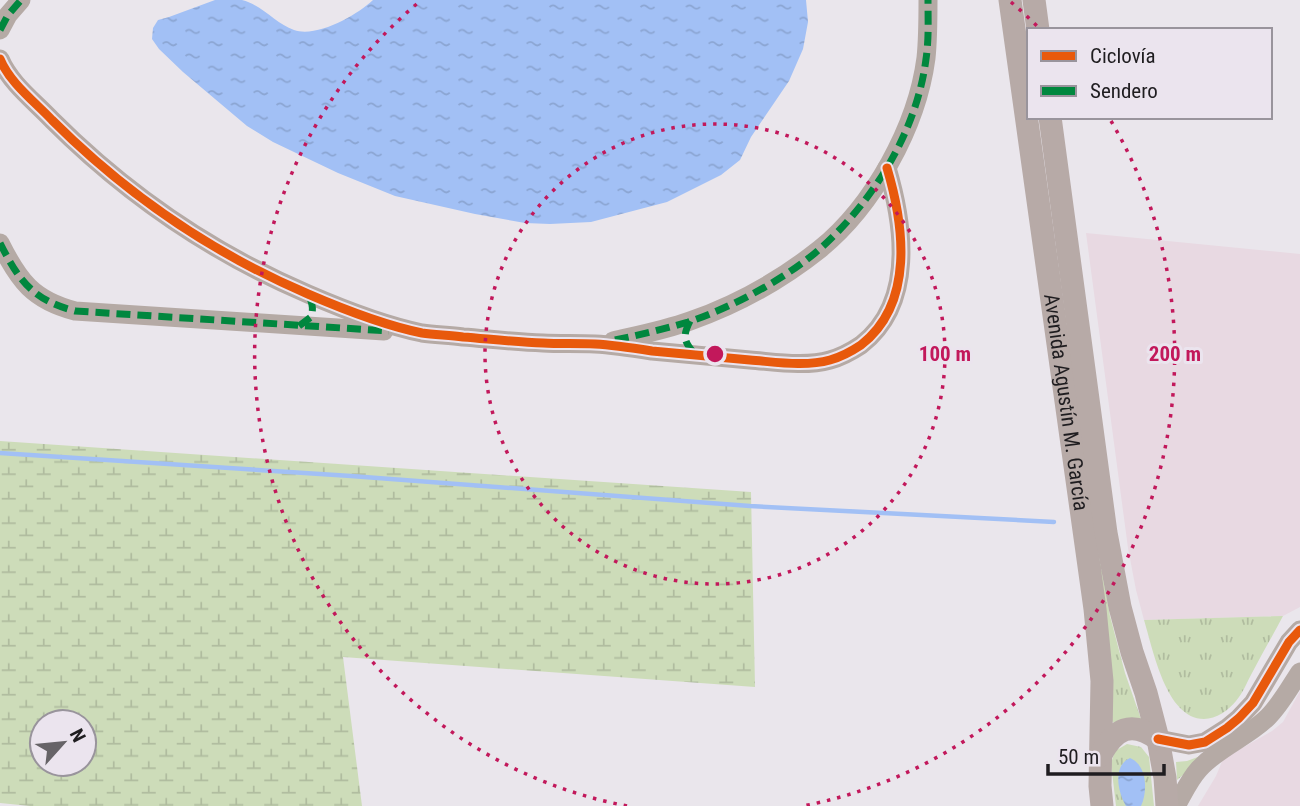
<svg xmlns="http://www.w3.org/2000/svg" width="1300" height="806" font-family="'Roboto Condensed',sans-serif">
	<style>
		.commercial { fill: #e8d9e2 }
		.grass { fill: url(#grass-tufts) }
		.wetland { fill: url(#wetland-marsh); fill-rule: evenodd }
		.water { fill: url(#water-ripples) }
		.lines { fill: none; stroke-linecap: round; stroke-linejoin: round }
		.stream { stroke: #a2c0f5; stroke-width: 4.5 }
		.minor { stroke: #b5aaa5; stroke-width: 19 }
		.major { stroke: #b7aaa7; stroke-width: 23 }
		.quiet { stroke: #00873e; stroke-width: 7; stroke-dasharray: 14 7; stroke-linecap: butt }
		.cycleway-casing { stroke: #ebe4ee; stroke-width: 13 }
		.cycleway { stroke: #e8590c; stroke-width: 9 }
		.ring { fill: none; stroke: #c2185b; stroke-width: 3.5; stroke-dasharray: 3.5 7 }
		.labels { text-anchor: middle; stroke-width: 6; stroke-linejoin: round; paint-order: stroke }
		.street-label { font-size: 21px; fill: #1f1d20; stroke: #ebe4ee }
		.centre { fill: #c2185b; stroke: #ebe4ee; stroke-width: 3.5 }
		.ring-label { font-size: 21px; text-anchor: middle; font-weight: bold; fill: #c2185b; stroke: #ebe4ee; stroke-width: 6; stroke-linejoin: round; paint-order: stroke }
	</style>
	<defs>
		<pattern id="grass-tufts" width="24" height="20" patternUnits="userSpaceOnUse" patternTransform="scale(1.75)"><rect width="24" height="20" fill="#cddcb9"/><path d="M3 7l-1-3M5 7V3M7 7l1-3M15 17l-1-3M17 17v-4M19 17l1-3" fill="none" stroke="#b0bc9f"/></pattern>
		<pattern id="wetland-marsh" width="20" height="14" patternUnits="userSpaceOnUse" patternTransform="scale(1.75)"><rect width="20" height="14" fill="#cddcb9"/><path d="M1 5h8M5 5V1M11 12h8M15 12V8" fill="none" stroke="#b0bc9f"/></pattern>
		<pattern id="water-ripples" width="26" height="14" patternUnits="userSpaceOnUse" patternTransform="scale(1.75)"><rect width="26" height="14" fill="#a2c0f5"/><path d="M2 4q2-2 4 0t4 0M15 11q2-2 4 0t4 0" fill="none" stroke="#8ba5d2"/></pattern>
	</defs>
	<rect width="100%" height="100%" fill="#eae6ec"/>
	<g class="commercial">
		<path d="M1086,233l214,21v353l-17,9 -139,4 -8,-30 -8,-42z"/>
		<path d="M1300,691v115h-102l18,-30 7,-17 49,-28 11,-9z"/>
	</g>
	<g class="grass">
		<path d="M1099,556l11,60 15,57 16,46 -27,4 -2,-2z"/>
		<path d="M1283,616c-10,19 -21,38 -31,57 -5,9 -9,20 -16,28 -7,9 -20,18 -32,18 -38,0 -51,-70 -60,-99z"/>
		<path d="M1127,744l14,3 8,10 5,49h-38l-5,-43 4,-12z"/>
		<path d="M1211,752l-34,28 -1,-18 11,-1z"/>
	</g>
	<path class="wetland" d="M0,441l751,51 4,195 -412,-30 19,149h-332l-30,-3zM42,722h42v42h-42z"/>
	<g class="water">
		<path d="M215,0c9,0 19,0 27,0 20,5 34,24 52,30 23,8 63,-15 79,-30h433l2,22 -5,27 -14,32 -38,56 -11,23 -19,15 -54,27 -76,20 -41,2 -25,-1 -50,-9 -80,-18 -57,-23 -65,-31 -26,-16 -64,-54 -24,-23 -7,-10 1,-11 5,-8 11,-3z"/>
		<path d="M1130,758c17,7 18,33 11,48h-15c-8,-13 -14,-40 4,-48z"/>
	</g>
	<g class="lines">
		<path class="stream" d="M0,453l351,23 399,30 304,16"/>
		<g class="minor">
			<path d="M0,30l8,-15 13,-15"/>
			<path d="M0,59c10,24 34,42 52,61 73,73 160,133 256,174 37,16 75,31 114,39 13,2 27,2 41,4 26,2 53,5 80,6 17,1 35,0 52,1 19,1 38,4 57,7 33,3 65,6 98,9 26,2 55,7 80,0 11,-3 22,-9 31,-15 54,-42 43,-120 26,-177"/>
			<path d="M0,243c19,38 33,57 75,68l309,20"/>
			<path d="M613,341c26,-6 52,-11 77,-20 46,-16 91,-41 130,-72 53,-43 97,-122 106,-191 2,-19 2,-39 2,-58"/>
			<path d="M1158,739l31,6 16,-3 22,-14 12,-10 14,-15 36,-61 11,-12"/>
			<path d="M1176,806c7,-12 13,-26 23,-37 20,-22 49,-32 69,-52 13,-13 22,-30 32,-45"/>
		</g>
		<g class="major">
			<path id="s1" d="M1010,0l85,609 7,72 -2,105 2,20"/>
			<path d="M1034,0l4,30"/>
			<path d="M1050,117l56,416 14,74 12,45 14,41 12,46 7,39 2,28"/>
			<path d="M1100,756c15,-28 31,-36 58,-17"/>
		</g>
		<g class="quiet">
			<path d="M0,30l8,-15 13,-15"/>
			<path d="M0,243c19,38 33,57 75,68l314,20"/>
			<path d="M690,321c-8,16 -6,21 6,34"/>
			<path d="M299,326l12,-9c3,-9 1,-15 -3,-23"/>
			<path d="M615,340c24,-5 49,-11 73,-18 43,-14 101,-45 134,-75 53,-48 95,-117 104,-188 3,-20 2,-40 2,-59"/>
		</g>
		<g class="cycleway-casing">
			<g id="cycleway">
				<path d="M0,59c10,24 34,42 52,61 73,73 160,133 256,174 37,16 75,31 114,39 13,2 27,2 41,4 26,2 53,5 80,6 17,1 35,0 52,1 19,1 38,4 57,7 33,3 65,6 98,9 26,2 55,7 80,0 11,-3 22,-9 31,-15 54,-42 43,-120 26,-177"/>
				<path d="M1158,739l31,6 16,-3 22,-14 12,-10 14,-15 36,-61 11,-12"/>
			</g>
		</g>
		<use href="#cycleway" class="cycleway"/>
	</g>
	<g class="ring">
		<circle cx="715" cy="354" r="230"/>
		<path d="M627 806A460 460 0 0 1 419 2M1011 2A460 460 0 0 1 1040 29M1111 121A460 460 0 0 1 803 806"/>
	</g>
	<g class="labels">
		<g class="street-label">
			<text dy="7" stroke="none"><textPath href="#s1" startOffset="406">Avenida Agustín M. García</textPath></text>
		</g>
	</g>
	<circle cx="715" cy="354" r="10" class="centre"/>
	<g class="ring-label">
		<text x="945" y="361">100 m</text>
		<text x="1175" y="361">200 m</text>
	</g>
	<rect x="1027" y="28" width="245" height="91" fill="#ebe4ee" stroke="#99949c" stroke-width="2"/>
	<rect x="1041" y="51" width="35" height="10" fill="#e8590c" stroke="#99949c" stroke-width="2"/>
	<text x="1090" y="63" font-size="21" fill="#1f1d20">Ciclovía</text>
	<rect x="1041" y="86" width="35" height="10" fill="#00873e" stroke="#99949c" stroke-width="2"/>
	<text x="1090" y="98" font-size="21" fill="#1f1d20">Sendero</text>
	<g transform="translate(63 743) rotate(63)"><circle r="33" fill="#ebe4ee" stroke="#99949c" stroke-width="2"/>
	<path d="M0-5L12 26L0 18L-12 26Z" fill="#666367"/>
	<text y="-10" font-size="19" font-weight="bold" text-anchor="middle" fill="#1f1d20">N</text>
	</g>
	<path d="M1048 764v10h116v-10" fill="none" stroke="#1f1d20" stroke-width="3.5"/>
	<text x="1058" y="764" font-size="21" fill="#1f1d20" stroke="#ebe4ee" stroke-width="5" paint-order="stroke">50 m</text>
</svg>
